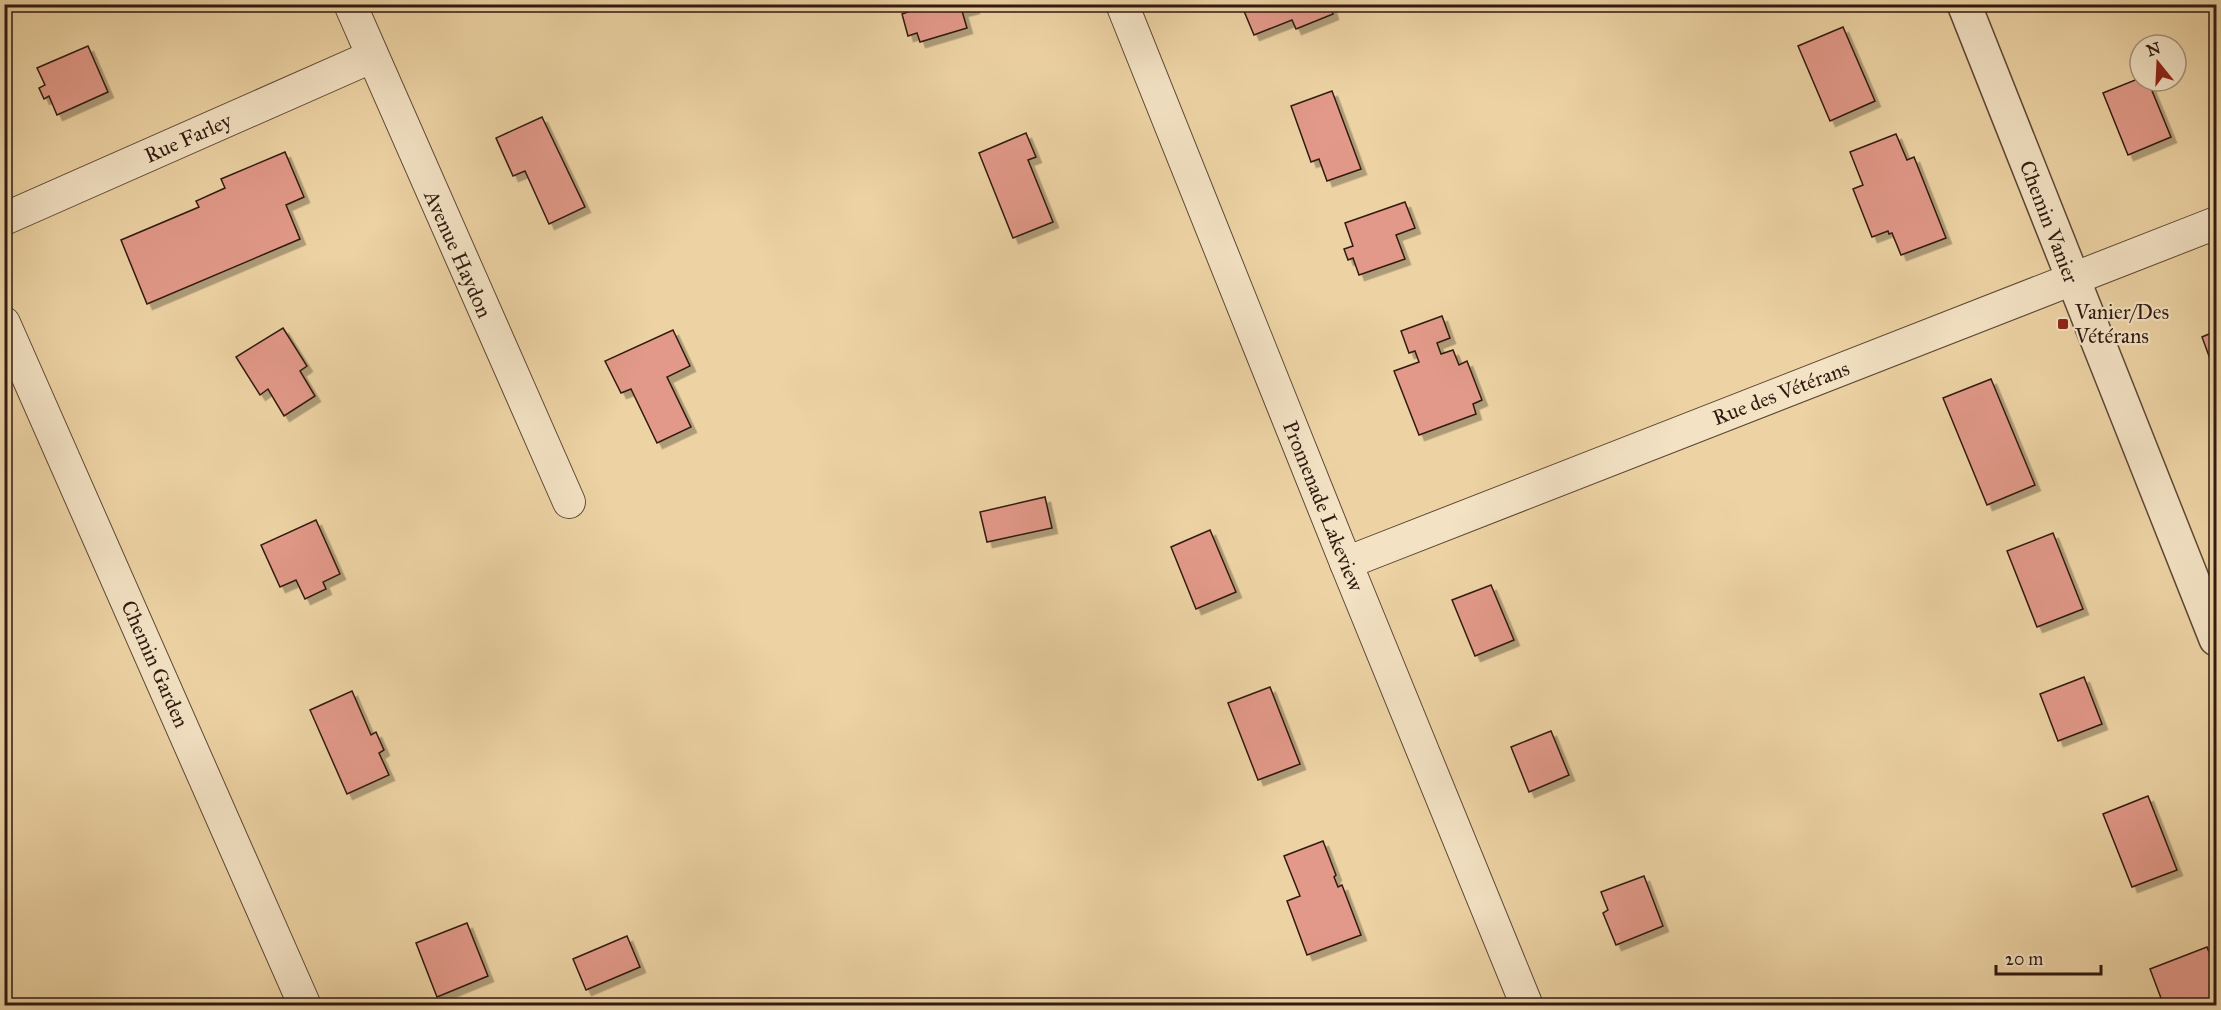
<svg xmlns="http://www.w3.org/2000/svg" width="2221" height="1010" font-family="'IM FELL Great Primer',serif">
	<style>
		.building { fill: #e29989; stroke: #301a10; stroke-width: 1.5; filter: url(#shadow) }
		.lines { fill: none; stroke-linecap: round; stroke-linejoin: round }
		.minor-casing { stroke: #5f4835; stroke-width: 34 }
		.tertiary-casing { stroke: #5f4835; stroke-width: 36 }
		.minor { stroke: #f3e2c4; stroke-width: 32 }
		.tertiary { stroke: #f3e2c4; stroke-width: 33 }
		.poi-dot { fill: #8f2418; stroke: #f3e2c4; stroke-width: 2 }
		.labels { text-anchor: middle; stroke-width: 4.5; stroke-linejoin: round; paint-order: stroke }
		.street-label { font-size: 21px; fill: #301a10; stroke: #f3e2c4 }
		.poi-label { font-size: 21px; fill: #301a10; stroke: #f3e2c4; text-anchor: start }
	</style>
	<defs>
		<filter id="shadow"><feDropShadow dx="5.5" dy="5.5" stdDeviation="0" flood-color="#0004"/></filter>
	</defs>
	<rect width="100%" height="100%" fill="#edd3a4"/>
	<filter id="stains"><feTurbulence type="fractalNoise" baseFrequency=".00333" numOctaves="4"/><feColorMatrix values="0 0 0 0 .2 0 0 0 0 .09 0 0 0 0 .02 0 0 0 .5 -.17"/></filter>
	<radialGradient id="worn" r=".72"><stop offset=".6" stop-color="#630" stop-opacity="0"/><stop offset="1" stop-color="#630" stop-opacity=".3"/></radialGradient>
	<g class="building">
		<path d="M906,4h66l2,4 -12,3 5,17 -47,14 -3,-9 -9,3 -6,-22 6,-2z"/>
		<path d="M1241,4h89l3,10 -37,15 -4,-9 -38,15z"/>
		<path d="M1843,27l32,74 -45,20 -32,-75z"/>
		<path d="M88,46l20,46 -51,23 -8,-19 -5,3 -5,-11 6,-3 -8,-17z"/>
		<path d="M2140,78v3h8l23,56 -43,18 -25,-62z"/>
		<path d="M1332,91l29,78 -34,12 -8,-22 -8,3 -20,-56z"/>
		<path d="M542,117l43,90 -36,17 -24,-53 -12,5 -17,-38z"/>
		<path d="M1026,133l10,24 -8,3 25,62 -40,16 -34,-85z"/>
		<path d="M1896,134l11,26 7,-3 32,81 -45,17 -9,-22 -3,1 -1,-3 -16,6 -19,-48 10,-4 -13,-33z"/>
		<path d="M285,152l19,45 -18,8 14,34 -153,65 -26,-64 78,-33 -3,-6 29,-13 -4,-9z"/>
		<path d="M1405,202l10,26 -19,7 9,24 -46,16 -6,-17 -5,2 -4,-11 9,-3 -8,-23z"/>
		<path d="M1442,316l8,22 -13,5 4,11 12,-4 6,15 8,-4 15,39 -9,4 3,10 -57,21 -25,-64 25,-9 -4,-11 -6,2 -8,-22z"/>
		<path d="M283,328l24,38 -7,5 15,25 -31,20 -16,-27 -8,6 -24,-38z"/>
		<path d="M673,330l17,36 -23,11 24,50 -34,16 -26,-54 -10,4 -16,-32z"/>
		<path d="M2216,331v44l-14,-38z"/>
		<path d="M1991,379l44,106 -48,20 -44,-107z"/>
		<path d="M1045,497l7,31 -65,14 -7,-30z"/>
		<path d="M316,520l24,54 -17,8 3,7 -21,10 -9,-19 -16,7 -19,-42z"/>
		<path d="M1210,530l26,62 -40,17 -25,-62z"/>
		<path d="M2053,533l30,76 -46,18 -30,-76z"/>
		<path d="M1491,585l23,55 -39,16 -23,-56z"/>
		<path d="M2084,677l18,47 -44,17 -18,-47z"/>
		<path d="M1270,687l30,77 -42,16 -30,-77z"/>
		<path d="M352,691l19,44 5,-3 8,18 -5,3 10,22 -42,19 -37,-84z"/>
		<path d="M1551,731l18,44 -40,17 -18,-45z"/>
		<path d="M2148,796l29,74 -45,17 -29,-73z"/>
		<path d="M1323,841l13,34 -2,2 4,10 4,-2 19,50 -54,20 -20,-54 13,-5 -16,-40z"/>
		<path d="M1644,876l19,50 -47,19 -13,-32 5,-3 -7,-18z"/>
		<path d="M467,923l21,53 -51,21 -21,-54z"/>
		<path d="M627,936l13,31 -54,23 -13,-31z"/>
		<path d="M2207,947l7,17h2v37l-11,5h-41l-14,-37z"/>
	</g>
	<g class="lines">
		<g class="minor-casing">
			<g id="minor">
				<path d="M350,4l219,498"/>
				<path d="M1122,4l224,559 181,443"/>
				<path d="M4,219l367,-162"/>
				<path d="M4,323l301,683"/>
				<path d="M1346,563l870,-340"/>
			</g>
		</g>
		<g class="tertiary-casing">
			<path id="tertiary" d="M1964,4l252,635"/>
		</g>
		<use href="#minor" class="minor"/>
		<use href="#tertiary" class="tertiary"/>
	</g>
	<rect class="poi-dot" x="2057" y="318" width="12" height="12" rx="3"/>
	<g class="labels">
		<g class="street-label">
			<text transform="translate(188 138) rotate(-24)" y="7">Rue Farley</text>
			<text transform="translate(2049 222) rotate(69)" y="7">Chemin Vanier</text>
			<text transform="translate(458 254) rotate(66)" y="7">Avenue Haydon</text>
			<text transform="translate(1781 393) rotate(-21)" y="7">Rue des Vétérans</text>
			<text transform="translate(1323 506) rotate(68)" y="7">Promenade Lakeview</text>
			<text transform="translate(155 664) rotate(66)" y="7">Chemin Garden</text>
		</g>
		<g class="poi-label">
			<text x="2075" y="319">Vanier/Des<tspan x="2075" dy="24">Vétérans</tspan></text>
		</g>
	</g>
	<rect width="2221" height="1010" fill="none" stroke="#edd3a4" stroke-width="24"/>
	<rect x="6" y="6" width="2209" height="998" fill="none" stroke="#301a10" stroke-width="3"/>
	<rect x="12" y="12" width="2197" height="986" fill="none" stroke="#301a10" stroke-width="1.5"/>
	<g transform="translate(2158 63) rotate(342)"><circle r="28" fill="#f3e2c4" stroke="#a5927c" stroke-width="1.5"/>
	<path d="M0-4.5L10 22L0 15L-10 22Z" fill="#8f2418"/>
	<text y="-9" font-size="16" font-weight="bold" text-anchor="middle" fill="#301a10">N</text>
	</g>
	<path d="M1996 965v9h105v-9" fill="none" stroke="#301a10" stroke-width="3"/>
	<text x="2005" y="965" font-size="18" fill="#301a10" stroke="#f3e2c4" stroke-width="4.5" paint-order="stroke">20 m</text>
	<rect width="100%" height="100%" filter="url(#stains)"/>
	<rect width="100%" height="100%" fill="url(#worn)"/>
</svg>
